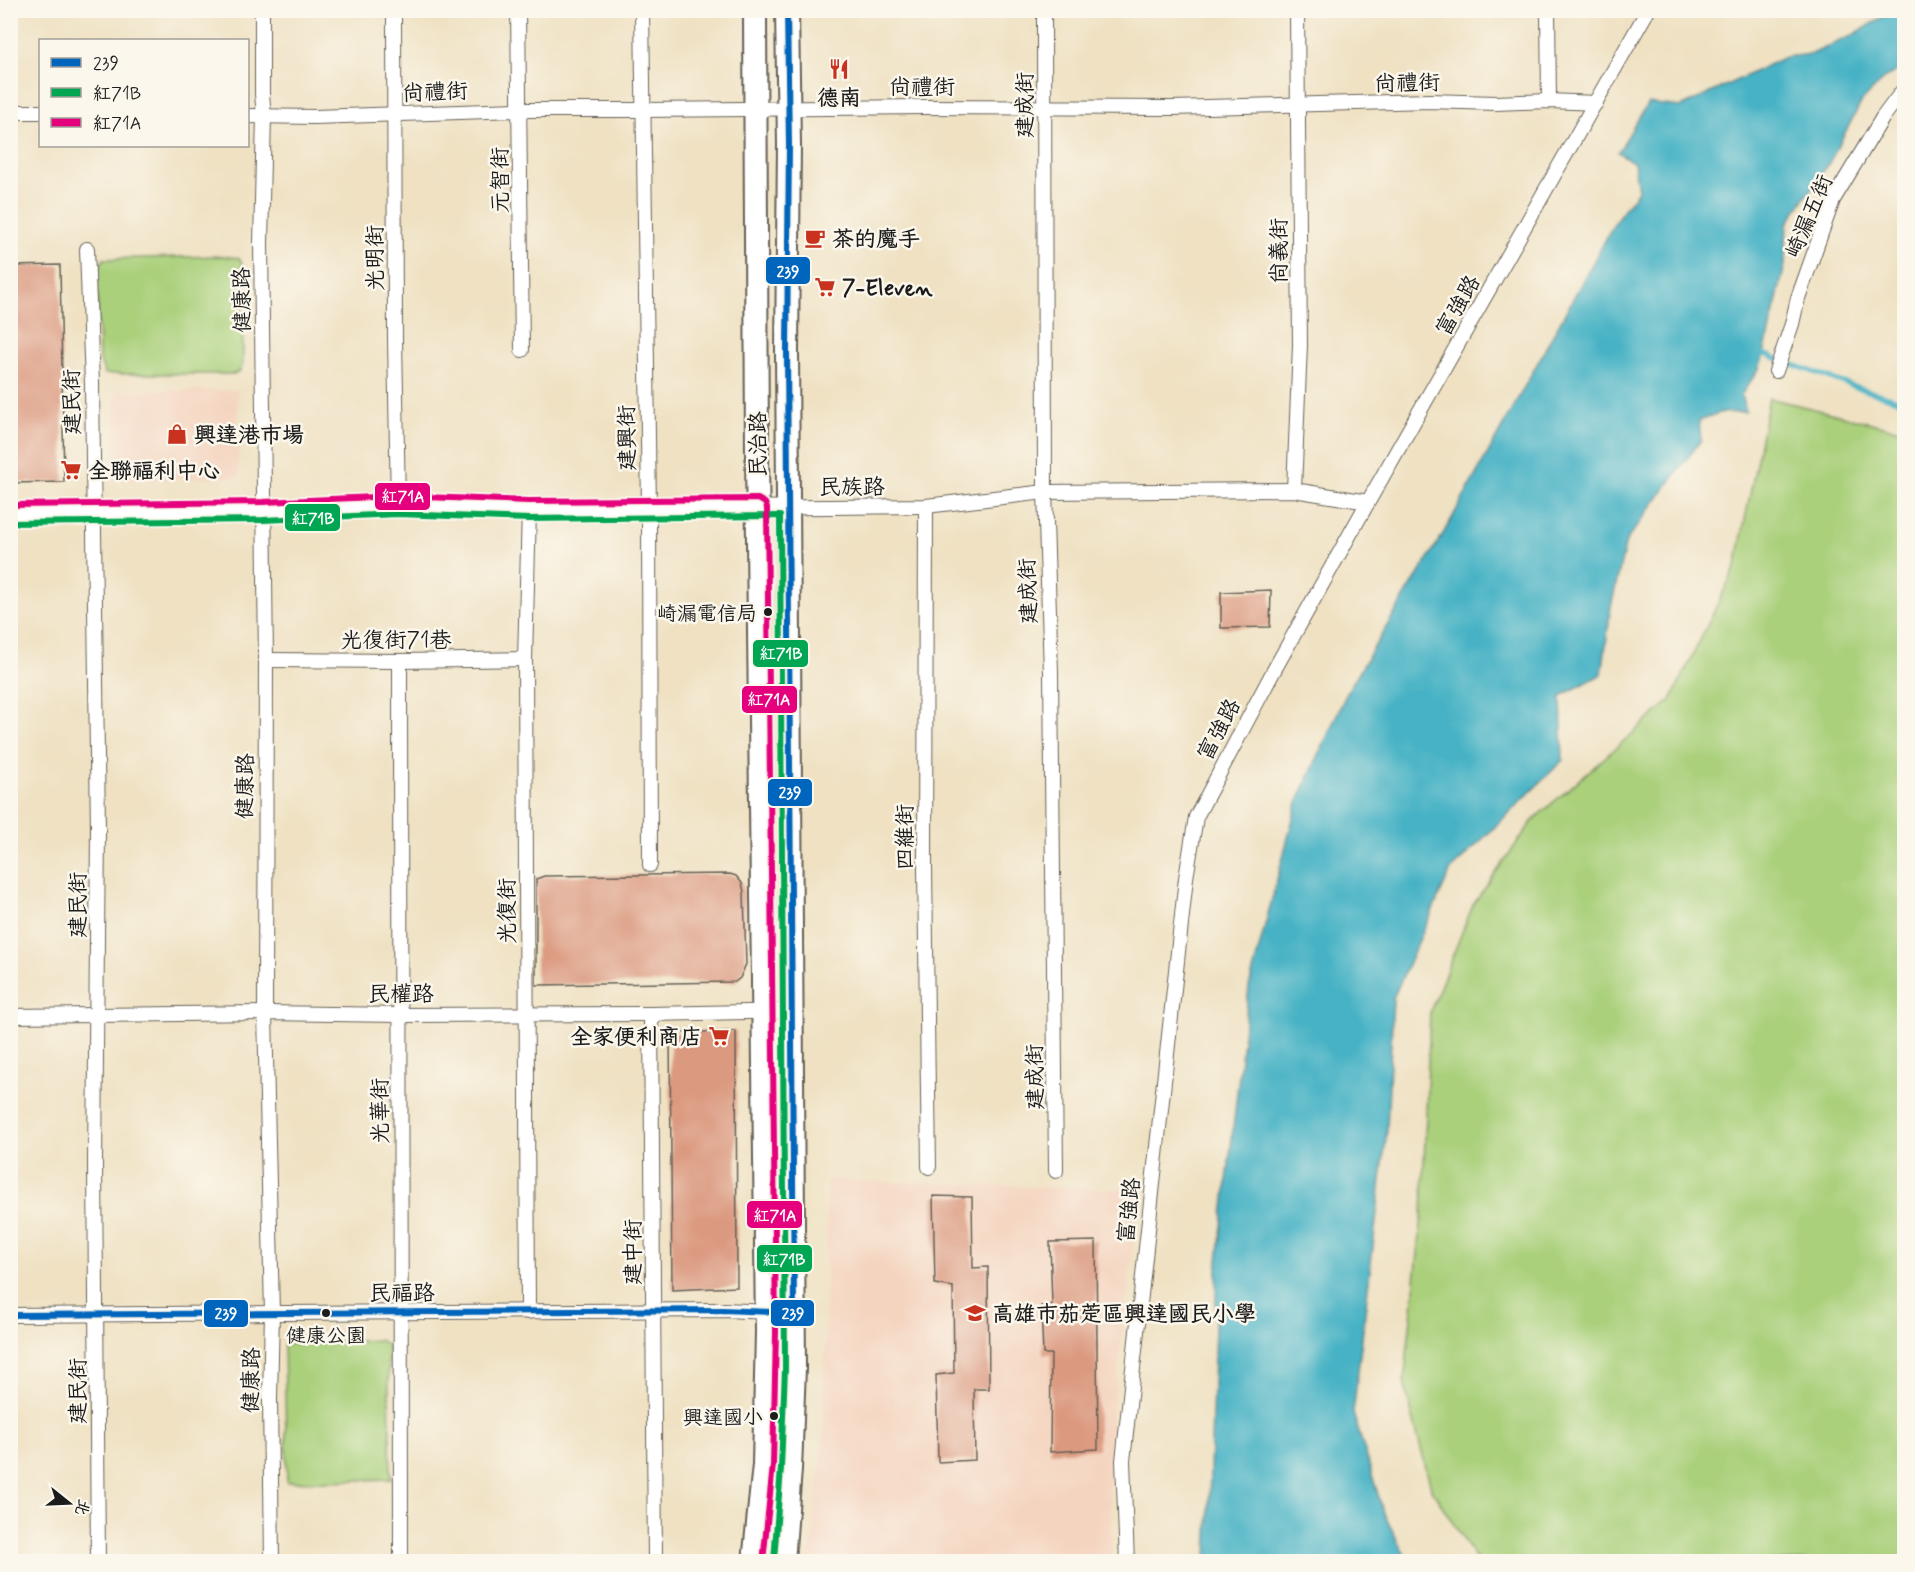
<svg xmlns="http://www.w3.org/2000/svg" width="1915" height="1572" font-family="Mynerve,'LXGW WenKai TC',sans-serif">
	<style>
		.built { fill: #f4d4bf }
		.green { fill: #aad07b; stroke: #63764c; stroke-width: 1.5 }
		.water { fill: #47b2c5; stroke: #326770; stroke-width: 1.5 }
		.lines { fill: none; stroke-linecap: round; stroke-linejoin: round }
		.stream { stroke: #47b2c5; stroke-width: 5 }
		.building { fill: #db9a80 }
		.minor-casing { stroke: #666156; stroke-width: 16 }
		.primary-casing { stroke: #666156; stroke-width: 26 }
		.minor { stroke: #fff; stroke-width: 14 }
		.primary { stroke: #fff; stroke-width: 22 }
		.bus-1-casing { stroke: #fbf7ec; stroke-width: 10 }
		.bus-2-casing { stroke: #fbf7ec; stroke-width: 10 }
		.bus-3-casing { stroke: #fbf7ec; stroke-width: 10 }
		.bus-1 { stroke: #0065bd; stroke-width: 6 }
		.bus-2 { stroke: #00a651; stroke-width: 6 }
		.bus-3 { stroke: #e5007d; stroke-width: 6 }
		.bus-dot { fill: #1c1c1c; stroke: #fbf7ec; stroke-width: 2 }
		.labels { text-anchor: middle; stroke-width: 5; stroke-linejoin: round; paint-order: stroke }
		.bus-label { font-size: 20px; fill: #1c1c1c; stroke: #fbf7ec; text-anchor: end }
		.street-label { font-size: 22px; fill: #1c1c1c; stroke: #fbf7ec }
		.poi-label { font-size: 22px; font-weight: bold; fill: #1c1c1c; stroke: #fbf7ec; text-anchor: start }
		.line-badge { stroke: #fbf7ec; stroke-width: 2 }
		.badge-label { font-size: 16px; text-anchor: middle; font-weight: bold; fill: #fff }
	</style>
	<rect width="100%" height="100%" fill="#fbf7ec"/>
	<filter id="ink" filterUnits="userSpaceOnUse"><feTurbulence type="fractalNoise" baseFrequency=".0167" numOctaves="2"/><feDisplacementMap in="SourceGraphic" scale="12" xChannelSelector="R" yChannelSelector="G"/><feConvolveMatrix kernelMatrix="1 2 1 2 8 2 1 2 1" color-interpolation-filters="sRGB"/></filter>
	<filter id="wash" filterUnits="userSpaceOnUse"><feTurbulence type="fractalNoise" baseFrequency=".008" numOctaves="4" result="noise"/><feDisplacementMap in="SourceGraphic" scale="24" xChannelSelector="R" yChannelSelector="G"/><feGaussianBlur stdDeviation="1.35" result="paint"/><feColorMatrix in="noise" values="0 0 0 0 0 0 0 0 0 0 0 0 0 0 0 0 0 1.4 0 .05"/><feComposite in="paint" operator="in"/></filter>
	<g filter="url(#wash)">
		<rect width="100%" height="100%" fill="#efe1c2"/>
		<g class="built">
			<path d="M237,390l2,87 -124,4v-90z"/>
			<path d="M827,1180l313,10 -31,255 3,116 -303,1 15,-127z"/>
		</g>
		<g class="green">
			<path d="M222,256l17,2 3,5 1,100 -3,8 -6,3h-129l-6,-16 -2,-81 2,-10 5,-8z"/>
			<path d="M1769,398l135,33v1130h-427l-46,-73 -27,-105 18,-167 8,-204 43,-107 61,-86 137,-119 65,-134z"/>
			<path d="M380,1340l8,6 3,133 -104,3 -3,-138z"/>
		</g>
		<path class="water" d="M1901,11h3v54l-20,14 -22,22 -33,62 -42,61 -2,41 -21,89 -5,15 -18,26 5,17 -27,1 -20,8 2,19 -75,101 -15,66 -9,67 -41,22 2,64 -112,110 -58,128 -6,132 -34,283 31,101 24,47h-201l10,-292 32,-282 48,-184 51,-113 98,-161 172,-312 20,-26 -4,-28 -16,-11 30,-49 33,4 104,-50 27,-3 41,-19 31,-19z"/>
		<g class="lines">
			<path class="stream" d="M1764,354l91,33 49,15"/>
		</g>
		<g id="blocks">
			<g class="building">
				<path d="M60,265l4,217 -54,1v-217z"/>
				<path d="M1271,590l-1,37 -49,1v-36z"/>
				<path d="M730,874l6,2 6,7 2,9 2,72 -6,14 -5,4 -199,3v-106l8,-3z"/>
				<path d="M736,1031l1,256 -65,3 -2,-257z"/>
				<path d="M933,1196l39,1 1,71 15,-1 1,122h-15l1,71 -37,2 -2,-87 18,-2 -1,-86 -18,-3z"/>
				<path d="M1096,1241l2,208 -48,3 1,-98h-8l-2,-48 11,-1 -2,-63z"/>
			</g>
		</g>
	</g>
	<g filter="url(#ink)">
		<use href="#blocks" fill-opacity="0" stroke="#666156" stroke-width="1.5"/>
		<g class="lines">
			<g class="minor-casing">
				<g id="minor">
					<path d="M262,10v84l2,22 -3,127 5,417 -1,353 7,300 -2,85 2,164"/>
					<path d="M394,10l1,329 3,166"/>
					<path d="M518,10l4,340"/>
					<path d="M642,10l7,498 1,357"/>
					<path d="M1044,10l1,482 6,180 5,499"/>
					<path d="M1548,10l1,91"/>
					<path d="M10,112h30"/>
					<path d="M248,116l67,1 205,-7h124l279,-3 249,1 257,-7 67,2 53,-2 47,2"/>
					<path d="M87,249l5,135 6,446 -3,333 3,399"/>
					<path d="M1776,371l16,-47 6,-26 35,-98 50,-83 21,-28"/>
					<path d="M1294,490l6,-145 -3,-335"/>
					<path d="M926,506l-1,363 4,298"/>
					<path d="M10,514l253,-3 135,-6 131,5 397,-4 119,-14 249,-2 74,12"/>
					<path d="M266,660l134,1 125,-2"/>
					<path d="M400,661l1,901"/>
					<path d="M651,1014l4,548"/>
					<path d="M10,1016l255,-3 135,2 251,-1 140,-3"/>
					<path d="M528,1312l-3,-653 4,-149"/>
					<path d="M10,1315l713,-5 71,3"/>
					<path d="M1127,1562l-4,-101 63,-583 10,-61 77,-145 95,-170 280,-492"/>
				</g>
			</g>
			<g class="primary-casing">
				<g id="primary">
					<path d="M754,1562l10,-97 3,-133 -10,-879 -2,-443"/>
					<path d="M783,1562l7,-93 4,-101 -7,-1017 2,-206 -2,-135"/>
				</g>
			</g>
			<use href="#minor" class="minor"/>
			<use href="#primary" class="primary"/>
			<g class="bus-1-casing">
				<path id="bus-1" d="M10,1315l713,-5 71,3 -7,-962 2,-206 -2,-135"/>
			</g>
			<g class="bus-2-casing">
				<path id="bus-2" d="M10,523l253,-3 135,-6 131,5 251,-3 5,852 -4,100 -7,93"/>
			</g>
			<g class="bus-3-casing">
				<path id="bus-3" d="M10,505l253,-3 135,-6 131,5 229,-2 7,4 2,5 9,824 -3,133 -10,97"/>
			</g>
			<use href="#bus-1" class="bus-1"/>
			<use href="#bus-2" class="bus-2"/>
			<use href="#bus-3" class="bus-3"/>
		</g>
	</g>
	<defs>
		<g id="restaurant-bare" transform="scale(1.62)"><path d="M-5-6h1v4h1v-4h1v4h1v-4h1v5L-1.5 .5V6h-2V.5L-5-1ZM5-6V6H3V1.5H1.5Q1.5-4 5-6Z" fill="#c8321e" stroke="#fbf7ec" stroke-width="2.5" paint-order="stroke"/></g>
		<g id="cafe-bare" transform="scale(1.62)"><path d="M-5.5-4.5H6V0H3Q3 3.5 0 3.5H-2.5Q-5.5 3.5-5.5 0ZM3-3.2v2h1.7v-2ZM-6 4.5H4V6H-6Z" fill="#c8321e" stroke="#fbf7ec" stroke-width="2.5" paint-order="stroke"/></g>
		<g id="supermarket-bare" transform="scale(1.62)"><path d="M-6-5.5h2.5l.6 2H6L4.5 2H-2.5L-4.4-4H-6ZM-1.5 3.2a1.3 1.3 0 1 0 .1 0ZM3 3.2a1.3 1.3 0 1 0 .1 0Z" fill="#c8321e" stroke="#fbf7ec" stroke-width="2.5" paint-order="stroke"/></g>
		<g id="shop-bare" transform="scale(1.62)"><path d="M-5-2.5h2.3a2.7 3.5 0 0 1 5.4 0H5L5.5 6h-11ZM-1.5-2.5h3a1.5 2.3 0 0 0-3 0Z" fill="#c8321e" stroke="#fbf7ec" stroke-width="2.5" paint-order="stroke"/></g>
		<g id="school-bare" transform="scale(1.62)"><path d="M0-5L7-2L0 1L-7-2ZM-4 1L0 2.5L4 1V4Q0 6-4 4Z" fill="#c8321e" stroke="#fbf7ec" stroke-width="2.5" paint-order="stroke"/></g>
	</defs>
	<g fill-rule="evenodd">
		<use href="#restaurant-bare" x="839" y="69"/>
		<use href="#cafe-bare" x="815" y="238"/>
		<use href="#supermarket-bare" x="825" y="287"/>
		<use href="#shop-bare" x="177" y="434"/>
		<use href="#supermarket-bare" x="71" y="470"/>
		<use href="#supermarket-bare" x="719" y="1036"/>
		<use href="#school-bare" x="975" y="1313"/>
	</g>
	<g class="bus-dot">
		<circle cx="768" cy="612" r="5"/>
		<circle cx="326" cy="1313" r="5"/>
		<circle cx="774" cy="1416" r="5"/>
	</g>
	<g class="labels">
		<g class="bus-label">
			<text x="757" y="620">崎漏電信局</text>
			<text x="326" y="1342" text-anchor="middle">健康公園</text>
			<text x="763" y="1424">興達國小</text>
		</g>
		<g class="street-label">
			<text transform="translate(1407 82) rotate(-1)" y="8">尚禮街</text>
			<text x="922" y="94">尚禮街</text>
			<text transform="translate(435 91) rotate(-2)" y="8">尚禮街</text>
			<text transform="translate(1024 105) rotate(-90)" y="8">建成街</text>
			<text transform="translate(499 180) rotate(-90)" y="8">元智街</text>
			<text transform="translate(1808 216) rotate(-67)" y="8">崎漏五街</text>
			<text transform="translate(1278 251) rotate(-90)" y="8">尚義街</text>
			<text transform="translate(374 258) rotate(-90)" y="8">光明街</text>
			<text transform="translate(241 300) rotate(-91)" y="8">健康路</text>
			<text transform="translate(1457 305) rotate(-60)" y="8">富強路</text>
			<text transform="translate(71 402) rotate(-91)" y="8">建民街</text>
			<text transform="translate(626 438) rotate(-91)" y="8">建興街</text>
			<text transform="translate(757 444) rotate(-90)" y="8">民治路</text>
			<text x="852" y="494">民族路</text>
			<text transform="translate(1027 591) rotate(-92)" y="8">建成街</text>
			<text x="396" y="647">光復街71巷</text>
			<text transform="translate(1218 729) rotate(-62)" y="8">富強路</text>
			<text transform="translate(244 786) rotate(-89)" y="8">健康路</text>
			<text transform="translate(904 837) rotate(-90)" y="8">四維街</text>
			<text transform="translate(77 905) rotate(-90)" y="8">建民街</text>
			<text transform="translate(506 911) rotate(-90)" y="8">光復街</text>
			<text x="401" y="1001">民權路</text>
			<text transform="translate(1034 1077) rotate(-91)" y="8">建成街</text>
			<text transform="translate(379 1111) rotate(-90)" y="8">光華街</text>
			<text transform="translate(1128 1210) rotate(-84)" y="8">富強路</text>
			<text transform="translate(632 1252) rotate(-90)" y="8">建中街</text>
			<text x="402" y="1300">民福路</text>
			<text transform="translate(250 1380) rotate(-89)" y="8">健康路</text>
			<text transform="translate(77 1391) rotate(-90)" y="8">建民街</text>
		</g>
		<g class="poi-label">
			<text x="839" y="105" text-anchor="middle">德南</text>
			<text x="832" y="246">茶的魔手</text>
			<text x="842" y="295">7-Eleven</text>
			<text x="194" y="442">興達港市場</text>
			<text x="88" y="478">全聯福利中心</text>
			<text x="702" y="1044" text-anchor="end">全家便利商店</text>
			<text x="992" y="1321">高雄市茄萣區興達國民小學</text>
		</g>
	</g>
	<g class="line-badge">
		<rect x="765" y="256" width="46" height="29" rx="6" fill="#0065bd"/>
		<rect x="374" y="482" width="57" height="29" rx="6" fill="#e5007d"/>
		<rect x="284" y="503" width="57" height="29" rx="6" fill="#00a651"/>
		<rect x="752" y="639" width="57" height="29" rx="6" fill="#00a651"/>
		<rect x="741" y="685" width="57" height="29" rx="6" fill="#e5007d"/>
		<rect x="767" y="778" width="46" height="29" rx="6" fill="#0065bd"/>
		<rect x="746" y="1200" width="57" height="29" rx="6" fill="#e5007d"/>
		<rect x="756" y="1244" width="57" height="29" rx="6" fill="#00a651"/>
		<rect x="770" y="1299" width="45" height="28" rx="6" fill="#0065bd"/>
		<rect x="203" y="1299" width="46" height="29" rx="6" fill="#0065bd"/>
	</g>
	<g class="badge-label">
		<text x="788" y="277">239</text>
		<text x="403" y="502">紅71A</text>
		<text x="313" y="524">紅71B</text>
		<text x="781" y="659">紅71B</text>
		<text x="769" y="705">紅71A</text>
		<text x="790" y="798">239</text>
		<text x="775" y="1221">紅71A</text>
		<text x="784" y="1265">紅71B</text>
		<text x="793" y="1319">239</text>
		<text x="226" y="1319">239</text>
	</g>
	<rect width="1915" height="1572" fill="none" stroke="#fbf7ec" stroke-width="36"/>
	<rect x="39" y="39" width="210" height="108" fill="#fbf7ec" stroke="#a29f99" stroke-width="1.5"/>
	<rect x="51" y="58" width="30" height="9" fill="#0065bd" stroke="#a29f99" stroke-width="1.5"/>
	<text x="93" y="69" font-size="18" fill="#1c1c1c">239</text>
	<rect x="51" y="88" width="30" height="9" fill="#00a651" stroke="#a29f99" stroke-width="1.5"/>
	<text x="93" y="99" font-size="18" fill="#1c1c1c">紅71B</text>
	<rect x="51" y="118" width="30" height="9" fill="#e5007d" stroke="#a29f99" stroke-width="1.5"/>
	<text x="93" y="129" font-size="18" fill="#1c1c1c">紅71A</text>
	<g transform="translate(69 1503) rotate(108)" stroke="#fbf7ec" stroke-width="4.5" paint-order="stroke">
	<path d="M0-4.5L10 22L0 15L-10 22Z" fill="#1c1c1c"/>
	<text y="-9" font-size="16" font-weight="bold" text-anchor="middle" fill="#1c1c1c">北</text>
	</g>
</svg>
